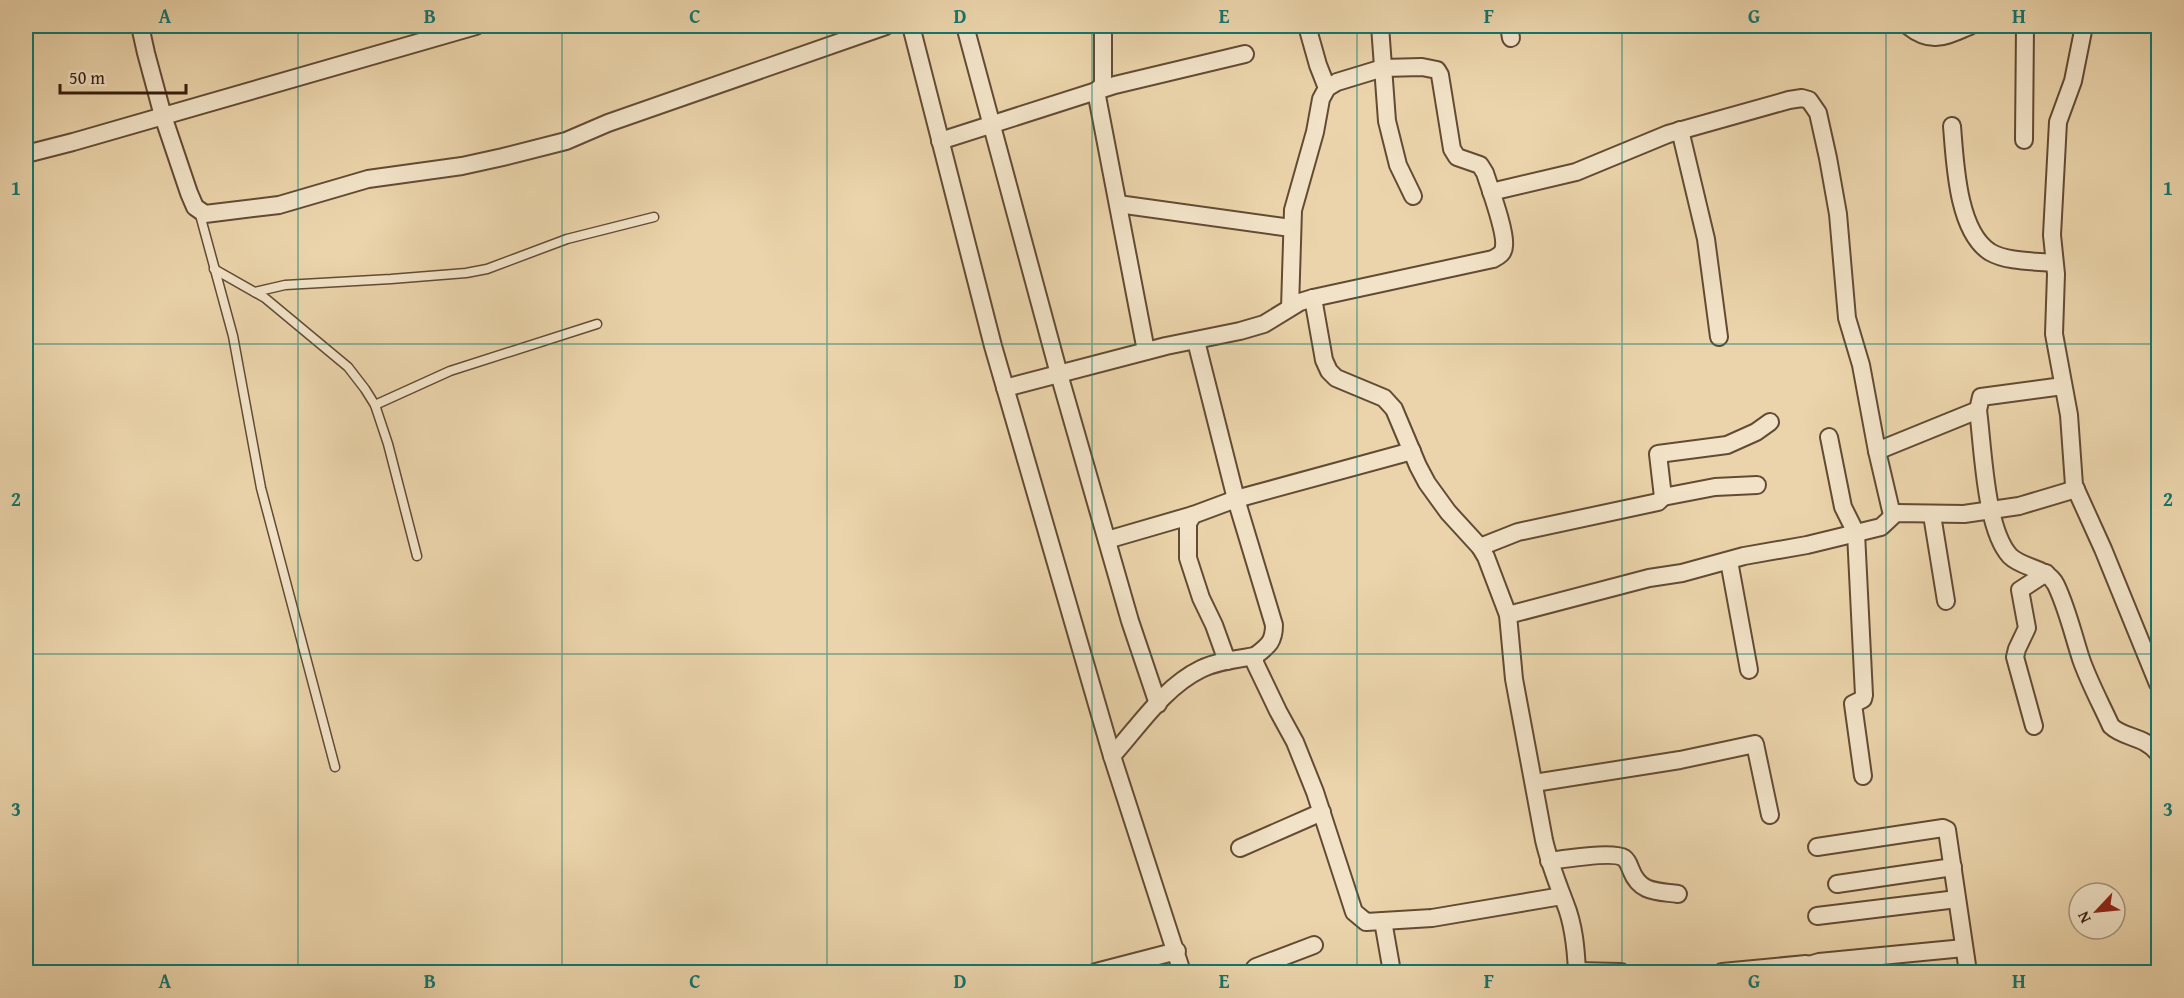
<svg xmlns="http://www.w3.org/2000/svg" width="2184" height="998" font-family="'Gentium Book Plus',serif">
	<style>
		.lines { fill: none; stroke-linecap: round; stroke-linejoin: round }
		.service-casing { stroke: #624b34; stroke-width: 11 }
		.minor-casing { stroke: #624b34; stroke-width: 20 }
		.service { stroke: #f2e3c8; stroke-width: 8 }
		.minor { stroke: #f2e3c8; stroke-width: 16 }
		.grid { fill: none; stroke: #0f766e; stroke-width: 1.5; stroke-opacity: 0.55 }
		.neatline { fill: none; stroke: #0f766e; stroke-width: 2 }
		.grid-label { font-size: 20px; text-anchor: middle; font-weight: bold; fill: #0f766e }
	</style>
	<rect width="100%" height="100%" fill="#ebd4ab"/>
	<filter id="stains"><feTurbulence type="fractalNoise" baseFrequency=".00333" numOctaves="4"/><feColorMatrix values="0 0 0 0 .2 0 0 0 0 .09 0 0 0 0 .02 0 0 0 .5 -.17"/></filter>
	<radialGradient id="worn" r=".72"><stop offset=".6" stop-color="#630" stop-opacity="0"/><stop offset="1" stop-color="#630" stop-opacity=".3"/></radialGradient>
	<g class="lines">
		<g class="service-casing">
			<g id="service">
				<path d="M199,211l34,125 28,152 74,279"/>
				<path d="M214,269l51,29 83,69 17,22 10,16 13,39 29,112"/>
				<path d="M255,292l30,-7 106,-6 75,-6 21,-4 80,-30 87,-22"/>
				<path d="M375,405l75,-34 147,-47"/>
			</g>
		</g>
		<g class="minor-casing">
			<g id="minor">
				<path d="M140,26l6,27 17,63 26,77 6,14 10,7 74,-9 89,-26 94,-13 41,-9 63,-16 42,-18 278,-97"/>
				<path d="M911,26l82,320 119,410 70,216"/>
				<path d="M965,26l94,348 71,247 28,83"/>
				<path d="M1103,26v59l-7,6 50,260"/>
				<path d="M1307,26l11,39 9,23"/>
				<path d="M1380,26l7,95 11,44 15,31"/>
				<path d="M1509,26l2,12"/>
				<path d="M1908,26c24,19 37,10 62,0"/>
				<path d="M2084,26l-11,55 -15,41 -6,113 4,39 -2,60 15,81 5,70 29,64 55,135"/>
				<path d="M1952,126c3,35 5,105 38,126 17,10 44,9 64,11"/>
				<path d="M1680,130l26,109 13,98"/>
				<path d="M2024,140l1,-114"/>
				<path d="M940,141l175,-56 130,-31"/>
				<path d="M26,154l47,-12 403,-116"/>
				<path d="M1491,192l85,-20 92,-38 121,-34 13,-2 7,2 9,13 10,45 10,56 9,104 14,47 16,86 15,64"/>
				<path d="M1118,204l173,24"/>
				<path d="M1313,298l11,62 5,11 7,7 48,20 10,11 24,57 9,17 21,29 32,35 6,10 22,58 6,64 30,161c5,22 13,42 21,63 9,22 11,46 12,69"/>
				<path d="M1196,341l40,158 38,126c0,17 -6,21 -19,31v7l23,48 17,31 20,50 39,120 12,10 66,-4 130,-22"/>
				<path d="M1005,388l161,-42 74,-15 24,-7 36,-22 13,-4 180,-39c6,-3 11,-6 11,-13 2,-15 -14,-57 -19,-73l-5,-8 -23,-8 -5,-8 -12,-74 -3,-5 -15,-3 -39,1 -46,14 -10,6 -6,11 -6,33 -22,78 -3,98"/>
				<path d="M1978,410c5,37 7,119 32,146 13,13 37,11 46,29 11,23 17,49 25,74 8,23 20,45 30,67 14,13 32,9 47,27"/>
				<path d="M1829,437l14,70 13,26 8,162 -1,4 -10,5 10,72"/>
				<path d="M1877,451l101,-41 3,-13 82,-11"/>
				<path d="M1663,497l52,-10 42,-2"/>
				<path d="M1932,515l14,86"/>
				<path d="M1107,540l86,-25"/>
				<path d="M1480,547l38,-15 140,-30 5,-5 -5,-43 69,-9 29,-13 14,-10"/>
				<path d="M1729,561l20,109"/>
				<path d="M1508,615l141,-37 33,-5 62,-17 63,-11 74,-18 15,-14 68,1 55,-8 57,-17"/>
				<path d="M1227,661l-13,-36 -13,-27 -13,-40v-35l5,-8 43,-16 176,-48"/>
				<path d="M2034,726l-19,-69 2,-8 10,-21 -7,-38 26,-17"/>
				<path d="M1112,756c27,-30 52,-69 89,-87 17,-8 36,-10 54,-13"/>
				<path d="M1534,783l146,-23 75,-16 15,71"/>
				<path d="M1817,847l126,-19 4,2 21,142"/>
				<path d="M1240,848l82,-36"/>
				<path d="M1549,861c14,-2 65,-10 75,-3 4,3 5,7 7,12 9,23 25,21 47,24"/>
				<path d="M1837,884l116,-17"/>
				<path d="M1817,916l140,-17"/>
				<path d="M1383,921l9,51"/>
				<path d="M1809,965l10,-3 145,-14"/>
				<path d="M1577,971l44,1"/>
				<path d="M1096,972l81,-21"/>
				<path d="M1254,972v-3l2,-2 58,-22"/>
				<path d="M1722,972l84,-8 5,4 1,4"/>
			</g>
		</g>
		<use href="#service" class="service"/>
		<use href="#minor" class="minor"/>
	</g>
	<path class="grid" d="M298,26v946M562,26v946M827,26v946M1092,26v946M1357,26v946M1622,26v946M1886,26v946M26,344h2132M26,654h2132"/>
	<rect width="2184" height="998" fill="none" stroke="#ebd4ab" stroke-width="66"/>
	<g transform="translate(2097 911) rotate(244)"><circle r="28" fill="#f2e3c8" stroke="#a6947d" stroke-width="1.5"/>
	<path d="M0-4.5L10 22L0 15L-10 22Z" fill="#8f2418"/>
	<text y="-9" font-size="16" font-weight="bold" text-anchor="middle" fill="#351d0c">N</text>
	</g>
	<path d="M60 84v9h126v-9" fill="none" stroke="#351d0c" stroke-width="3"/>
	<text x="69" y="84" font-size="18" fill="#351d0c" stroke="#f2e3c8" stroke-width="4.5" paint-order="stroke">50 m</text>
	<rect x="33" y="33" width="2118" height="932" class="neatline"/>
	<g class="grid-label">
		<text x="165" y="23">A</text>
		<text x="430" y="23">B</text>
		<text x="695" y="23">C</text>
		<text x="960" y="23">D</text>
		<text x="1224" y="23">E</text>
		<text x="1489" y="23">F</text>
		<text x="1754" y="23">G</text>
		<text x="2019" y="23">H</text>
		<text x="16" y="195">1</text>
		<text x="2168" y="195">1</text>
		<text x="16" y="506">2</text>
		<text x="2168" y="506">2</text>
		<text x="16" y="816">3</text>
		<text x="2168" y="816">3</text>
		<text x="165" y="988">A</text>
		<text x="430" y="988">B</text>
		<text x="695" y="988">C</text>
		<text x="960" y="988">D</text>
		<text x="1224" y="988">E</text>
		<text x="1489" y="988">F</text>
		<text x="1754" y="988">G</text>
		<text x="2019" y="988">H</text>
	</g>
	<rect width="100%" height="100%" filter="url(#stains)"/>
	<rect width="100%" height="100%" fill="url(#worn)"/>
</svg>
